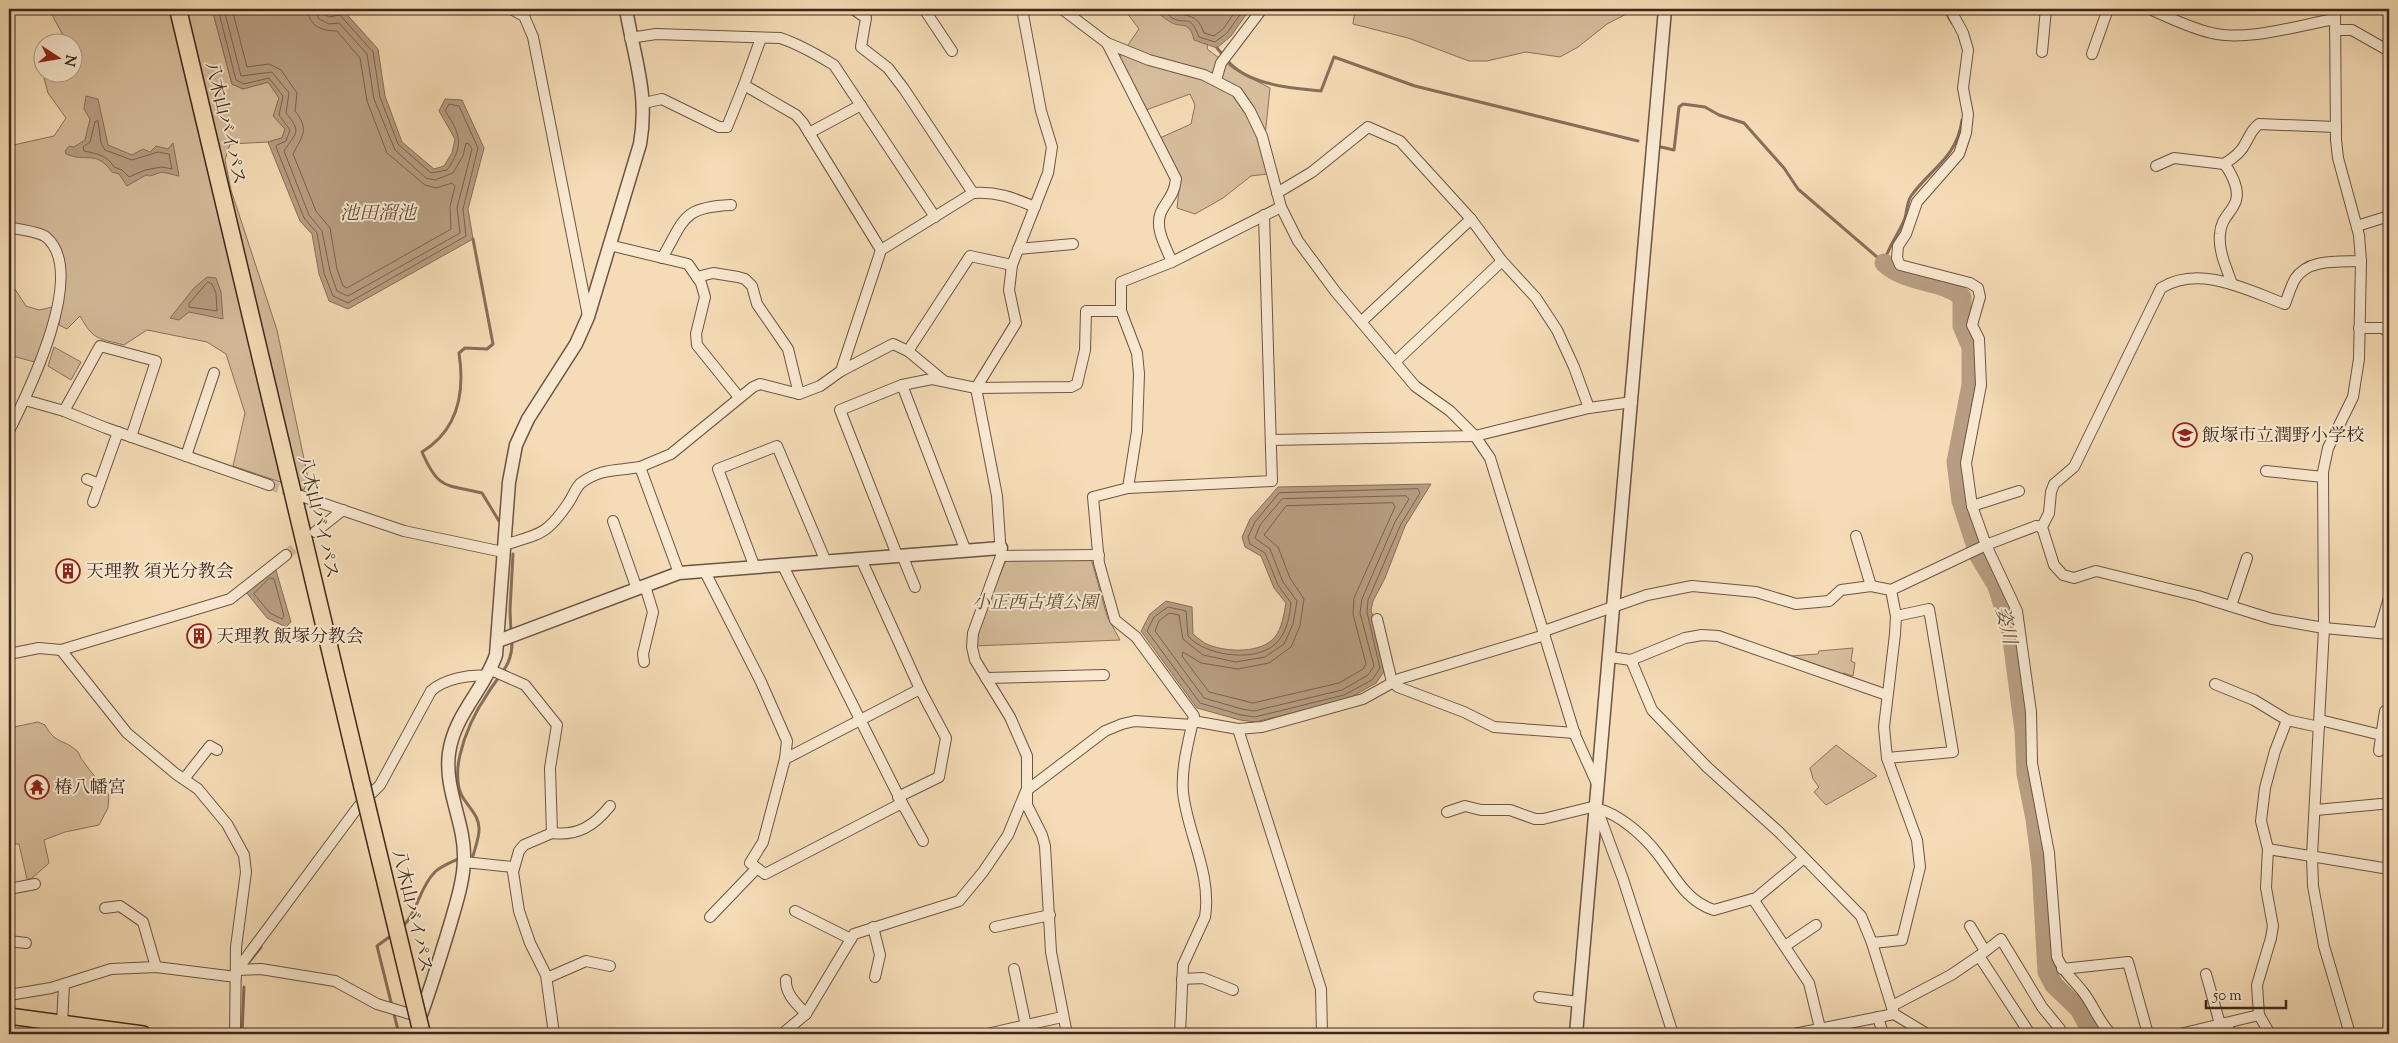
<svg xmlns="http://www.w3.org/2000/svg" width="2398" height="1043" font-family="'Sorts Mill Goudy','Noto Serif JP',serif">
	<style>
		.green { fill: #d6bd9c; stroke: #8a725c }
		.water { fill: #b79e82; stroke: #876e5a }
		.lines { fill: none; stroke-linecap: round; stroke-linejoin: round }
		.shore { stroke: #7a6250; stroke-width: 1 }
		.stream { stroke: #876e5a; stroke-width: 3 }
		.river { stroke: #b79e82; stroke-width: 19 }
		.minor-tunnel { stroke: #d0b897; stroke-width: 10; stroke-dasharray: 10 5; stroke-linecap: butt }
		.minor-casing { stroke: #6c5443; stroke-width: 12 }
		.tertiary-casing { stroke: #6c5443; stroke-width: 15 }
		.primary-casing { stroke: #3e271d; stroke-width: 18 }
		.trunk-casing { stroke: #3e271d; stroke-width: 19 }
		.minor { stroke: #f8e8d0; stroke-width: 10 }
		.tertiary { stroke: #f8e8d0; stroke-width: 12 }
		.primary { stroke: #f5dcb6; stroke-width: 15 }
		.trunk { stroke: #f5dcb6; stroke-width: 16 }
		.trunk-bridge-casing { stroke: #3e271d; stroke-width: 19; stroke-linecap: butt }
		.trunk-bridge { stroke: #f5dcb6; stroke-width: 16 }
		.labels { text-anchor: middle; stroke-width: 4; stroke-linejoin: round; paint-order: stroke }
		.street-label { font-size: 18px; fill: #3e271d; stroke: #f8e8d0 }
		.poi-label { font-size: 18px; fill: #3e271d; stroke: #f8e8d0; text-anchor: start }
		.park-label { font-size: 18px; font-style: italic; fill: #644c3d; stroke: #f8e8d0 }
		.water-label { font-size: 19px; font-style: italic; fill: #624b3b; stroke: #f8e8d0 }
	</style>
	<rect width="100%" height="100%" fill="#f5dcb6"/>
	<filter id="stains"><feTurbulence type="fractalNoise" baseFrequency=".004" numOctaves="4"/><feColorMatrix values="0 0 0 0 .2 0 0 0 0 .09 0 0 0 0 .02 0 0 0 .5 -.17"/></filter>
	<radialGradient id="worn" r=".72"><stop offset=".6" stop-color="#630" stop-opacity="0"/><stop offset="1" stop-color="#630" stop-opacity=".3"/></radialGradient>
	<g class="green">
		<path d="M41,9h171l20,75 11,5 25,-7 11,16 -5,18 11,13 -3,9 -14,4 -38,2 -5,16 6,30 46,140 31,148 -4,12 -71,-24 12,-53 -19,-59 -19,-12 -60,-12 -23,15c-26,-7 -30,-4 -44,-29l-13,13 -8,-4c0,-26 16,-80 -16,-94 -9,-5 -24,-5 -34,-7v-78l45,-10 12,-18 -18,-25 -4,-15 3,-5 25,-1v-30h-9l2,-3 -15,-28z"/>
		<path d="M1124,9h89l-6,40 27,20 36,19 -7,68 4,18 -16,2 -28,22 -28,16 -18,-6 3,-27 -7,-20 -13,-23 31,-14 4,-19 -5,-11 -44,16 -27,-52 20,-29z"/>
		<path d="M1355,9h281l-29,15 -29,23 -18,10 -34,-5 -39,9h-18l-61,-23 -55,-14z"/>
		<path d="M9,280l17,26 13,4 14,-3 -15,56 -29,-8z"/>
		<path d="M54,347l27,15 -10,18 -23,-14z"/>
		<path d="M1091,558l16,58 13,24 -146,6 2,-13 30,-73z"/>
		<path d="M1853,648l-2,13 4,2 -2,13 -10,-3 -1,3 -52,-18 1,-2 27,-2 1,-3z"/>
		<path d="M38,722l7,3c10,19 19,14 32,26 3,3 3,7 6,10 8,12 18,22 26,34l-1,13 -9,17 -34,7 -21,8 5,23 -18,16h-4l-8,-35h-10v-116z"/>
		<path d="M1836,745l41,31 -51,29 -12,-13 5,-5 -6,-8 -3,-11z"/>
	</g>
	<g class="water">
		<path d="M212,9h110l9,4 11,-4 36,40 7,47 17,46 32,27 10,-3 8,-13 3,-14 -16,-28 6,-12 17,1 22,48 -16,61 5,30 -125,70 -19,-8 -10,-27 -7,-40 -12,-13 -32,-79 14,-4 3,-9 -12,-13 6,-18 -11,-16 -25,7 -11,-5z"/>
		<path d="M1149,9h101l-19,27 -14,12 -23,-8c-5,-22 -13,-10 -25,-19 -8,-5 -11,-9 -20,-12z"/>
		<path d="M86,96l12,3 10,46 24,10 11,-6 7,3 6,-6 12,3 5,-6 6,33 -17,-4 -12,4 -4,-1 -19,11 -8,-12 -7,-2c-17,-23 -25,-9 -46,-18l-1,-3 4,-5 5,1 11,-7 5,-21 -6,-10z"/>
		<path d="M207,277l9,1 5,14 2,27 -34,-7 -10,8 -9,-2 24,-30z"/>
		<path d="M1431,484l-26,42 -20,52 -12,23 -2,9 15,59 -10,14 -30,17 -91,22 -15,-2 -43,-12 -56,-77 9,-17 16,-13 26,6 1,27c5,4 10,9 16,11 18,7 52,9 66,-8 7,-9 9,-23 11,-34l-12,-15 -13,-32 -16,-9 -3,-10 8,-18 28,-32z"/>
		<path d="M275,567l16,55 -5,5 -19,-9 -21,-26z"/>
	</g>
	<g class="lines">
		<g class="shore">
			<path d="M218,9l18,71 8,4 25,-6 14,18 -4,19 11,15 -4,11 -9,4 -1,2 28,71 13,15 7,40 9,23 15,7 118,-67 -3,-27 15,-61 -19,-42 -10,-2 -4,7c16,23 19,35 2,59l-16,3 -33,-29 -18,-47 -7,-45 -33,-37 -11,2 -6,-3 -2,-5"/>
			<path d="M224,9l17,67 31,-4 17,21 -3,20c17,20 9,20 -2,38l25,64 13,16 8,40 7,20 11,5 112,-63 -3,-25 15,-59 -3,-5 -3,-1 -3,13 -10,17 -18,7 -9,-2 -31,-28 -21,-51 -7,-45 -28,-31 -10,1 -10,-5 -4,-10"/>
			<path d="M232,9l15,58 22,-3 12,6 16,23 -2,18c15,19 7,25 -2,43l23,57 14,17 7,41 6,17 4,2 104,-59 -1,-22 5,-21 -3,-3 -16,5 -11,-3 -38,-32 -20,-52 -7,-43 -23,-27c-15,0 -29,-5 -29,-22"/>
			<path d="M1163,9c3,2 6,7 9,9 16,8 17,-6 27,19l16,5 12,-9 17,-24"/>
			<path d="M1172,9c11,11 24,0 32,24l10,3 9,-7 14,-20"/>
			<path d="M98,121l3,22 4,7 27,10 26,-8 11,2 3,15 -10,-2 -17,3 -16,7 -7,-7 -8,-3c-7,-12 -17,-13 -30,-16l-1,-4 7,-5 5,-20z"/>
			<path d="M208,282l4,2 4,9 1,18 -28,-4v-3z"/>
			<path d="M1418,489l2,4 -19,31 -33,76 -1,12 13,56 -8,12 -28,15 -89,22 -14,-2 -41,-12 -53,-72 7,-14 14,-10 18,4 2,25c18,21 73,28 91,4 8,-10 11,-25 12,-37l-13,-18 -13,-32 -15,-9 -2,-7 7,-15 24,-29z"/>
			<path d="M1406,496l3,3 -14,23 -33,77 -2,14 14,53 -6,9 -26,15 -88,21 -12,-2 -38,-11 -49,-67 4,-10 10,-8 10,2 4,24 20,16 33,7 29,-5 19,-13 9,-20 4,-23 -14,-19 -13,-33 -15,-11 5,-13 22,-26z"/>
			<path d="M1393,503l2,4 -41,91 -1,16 13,50 -3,5 -24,14 -86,20 -44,-11 -27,-36 1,-4 18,11 37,6 31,-6 22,-16 9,-21 4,-27 -14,-21 -12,-31 -14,-12 22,-29z"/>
			<path d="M270,578l4,1 10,37 -2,3 -12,-6 -16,-19z"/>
		</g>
		<g class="stream">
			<path d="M1944,9l8,14"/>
			<path d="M1217,48l6,7"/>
			<path d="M1227,60c20,25 64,28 94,31l13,-34 81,29 223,55"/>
			<path d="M1661,147l13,3 5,-43 4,-3 22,3 14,8 25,8 40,45 14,21 86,74c4,-17 15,-29 21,-45 2,-7 2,-16 6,-22 20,-28 46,-38 51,-76"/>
			<path d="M473,239l20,105 -6,5 -22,-1 -6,5c6,39 -1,77 -37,99 17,39 24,32 60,41l17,28"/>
			<path d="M511,633l-1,-23 3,-56"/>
			<path d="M473,856c2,-8 6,-18 6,-26 1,-14 -11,-23 -17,-34 -6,-11 -5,-29 -2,-41 5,-22 15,-43 28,-62 12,-20 25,-27 24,-54"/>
			<path d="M401,928c16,-13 18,-40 33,-55 5,-6 16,-10 24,-14"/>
			<path d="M392,935l-15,11 22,88"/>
			<path d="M249,962l12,-15"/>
			<path d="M51,1029l4,5"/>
			<path d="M242,1034l2,-47"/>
		</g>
		<path class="river" d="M1884,263c24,22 58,16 78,34v29l9,21v38l-15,77 5,39 18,55 18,30 14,46 13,99 2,43 9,45 6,46 6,107 7,13 25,24 14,25"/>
		<g class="minor-tunnel">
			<path d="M269,485l28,9"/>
			<path d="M286,555l20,-16"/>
		</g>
		<g class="minor-casing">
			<g id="minor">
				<path d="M511,9l13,7 9,21 55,279"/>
				<path d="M853,9l13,9 -5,29 27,21 16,21 69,104"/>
				<path d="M924,9l28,42"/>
				<path d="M1022,9l19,102 11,36 -4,26 -36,92 -3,25 7,33 -40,65 21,108 4,60 98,-1"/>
				<path d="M1062,9l45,34 42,17 55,15 33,17 13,19 12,25 19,71 17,34 37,50 80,95 35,25 25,25 15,22 85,277 23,51"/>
				<path d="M1950,9l13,24 5,17 -5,38 5,26 -2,19 -7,21 -42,48 -11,32 -8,12 -1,12 3,7 70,18 8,5 2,9 -8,28 7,14 2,46 -15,78 6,43 14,39 31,66 14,101 1,51 17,90 8,104c6,15 16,22 26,35 11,14 15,29 28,42"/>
				<path d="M2150,9c20,9 40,19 62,24 35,9 87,-8 123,-14"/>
				<path d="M2335,9l1,131 2,18 21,77 2,26 -2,98 -6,38 -25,51 -5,24 1,156 -12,228 1,30 11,60 26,88"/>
				<path d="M2335,30h17l37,21"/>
				<path d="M630,38l26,-4 124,4c19,6 36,16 54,27l101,152"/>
				<path d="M1107,43l69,136c-2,17 -8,19 -15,33 -7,16 5,35 11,50"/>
				<path d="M2042,52l4,-43"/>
				<path d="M2092,54l16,-45"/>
				<path d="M1216,80l5,-17 41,-54"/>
				<path d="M744,85l17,-47"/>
				<path d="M644,103l18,-4 57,28h8l17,-42 52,30 7,8 78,127"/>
				<path d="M809,133l52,-28"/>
				<path d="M2156,166l18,-8 50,6"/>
				<path d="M1277,193l35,-21 56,-45 32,14 71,78 31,42 34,37 21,32 17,37 15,41"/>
				<path d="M2357,226l32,-10"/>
				<path d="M9,227c10,3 29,4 37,10 42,35 -18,156 -37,194"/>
				<path d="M609,245l79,19 13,19 4,14 -9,37 1,11 41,51"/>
				<path d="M1018,249l55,-5"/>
				<path d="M662,258c23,-39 20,-51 69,-53"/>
				<path d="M2361,261c-21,1 -53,-3 -66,18 -4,7 -7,17 -10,25 -38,-14 -85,-40 -124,-16l-87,179 -20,17 -3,8 -2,21 -7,14 12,38 9,10 11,3 22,-7 102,25 74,23 52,9 65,6"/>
				<path d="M697,277l16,-4 25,4 7,2 7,7 5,18 31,45 11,45"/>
				<path d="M2232,284c-5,-15 -14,-33 -12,-50 1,-23 25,-25 14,-53 -3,-7 -5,-12 -10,-17 8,-5 17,-11 21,-20 5,-8 6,-14 14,-20l77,3"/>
				<path d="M1362,321l109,-102"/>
				<path d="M2359,328h23l7,4"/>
				<path d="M908,351l62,-95 42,9"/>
				<path d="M1395,362l107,-101"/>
				<path d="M841,371l52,-27 15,7 36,30"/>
				<path d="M902,385l63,164"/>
				<path d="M25,400l39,11 42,17 163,57"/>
				<path d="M64,411l36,-65 56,15 -25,76"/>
				<path d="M1271,440l204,-4 114,-28 43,-6"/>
				<path d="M186,456l28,-83"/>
				<path d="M2266,471l57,6"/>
				<path d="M87,479l12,5"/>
				<path d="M1128,488l9,-57 2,-57 -2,-21 -16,-42v-29l51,-20 109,-55"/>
				<path d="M301,496l103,35 99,21"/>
				<path d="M93,502l25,-70"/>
				<path d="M1972,506l47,-15"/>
				<path d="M613,521l24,68"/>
				<path d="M315,532l28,-22"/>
				<path d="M1856,536l15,50"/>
				<path d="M504,545c36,-11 43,-10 65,-43 4,-6 7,-15 12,-19 20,-15 36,-12 59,-16"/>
				<path d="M897,555l-57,-145 62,-25 30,-6 44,9 95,-1 6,-3 8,-34 1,-39h35"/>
				<path d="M902,555l13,32"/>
				<path d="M1001,556l-28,77 -1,14 3,13 35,57 17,39v49l15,30 3,11 6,106 16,82"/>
				<path d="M861,559l59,130 26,49 -7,39 -41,20"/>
				<path d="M755,568l-37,-99 59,-23 49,116"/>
				<path d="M705,572l56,110 26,59 -2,18 -22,83 -13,21 15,11 137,-71 -119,-237"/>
				<path d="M679,573l-39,-106 31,-13 82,-67 7,-3 39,10 21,-8 21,-15 40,-121 92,-57c23,-2 41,5 62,14"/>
				<path d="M2231,606l16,-48"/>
				<path d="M1377,619l15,63 6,5 66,25 30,15 81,6"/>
				<path d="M1544,631l103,-36 45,-9 64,6 40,12 33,-3 12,-11 30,-4 20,4 95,-45 50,-19 6,1"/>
				<path d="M2379,632l10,-34"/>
				<path d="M61,650l66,83 49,41 22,15 29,35 17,31 2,17 -10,75 -1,87"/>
				<path d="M9,654l30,-6 22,2 169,-51 56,-44"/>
				<path d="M1610,657l21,3 54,-22 17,-3 16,1 169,59"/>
				<path d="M1631,660l21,50 55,57 72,65 82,84 11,27 22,71 33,20"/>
				<path d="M644,662l-1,-8 10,-42 -8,-26"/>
				<path d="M491,670l34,15 32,40 -7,43 2,65 -28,12 -5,6 -6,21 6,39 11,32 16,32 8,59"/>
				<path d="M986,678l118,-3"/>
				<path d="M2215,684l39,16 33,20"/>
				<path d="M2320,720l61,15"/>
				<path d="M1193,721l45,8 24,-2 101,-28 36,-20 146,-44"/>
				<path d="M1238,729l83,260 1,45"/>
				<path d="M2379,751l6,-40"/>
				<path d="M1887,758l66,-6 -24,-143 -33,7"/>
				<path d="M785,759l135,-70"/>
				<path d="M184,779l26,-33 7,4"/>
				<path d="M902,803l21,38"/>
				<path d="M1599,809c21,6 44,26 58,44 17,21 28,48 57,57l42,-12 47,-39"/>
				<path d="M2316,810l65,-6"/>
				<path d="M1447,812l18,-6 16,4h29l25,9h8l53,-13 27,73 50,155"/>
				<path d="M552,833c26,3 42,-7 58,-27"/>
				<path d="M2268,849l121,20"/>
				<path d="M464,862l49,5"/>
				<path d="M9,889l26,-5"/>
				<path d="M1753,899l56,84 11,45"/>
				<path d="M105,908l15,-2 23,16 13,45"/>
				<path d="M795,911l56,28"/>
				<path d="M710,917l46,-48"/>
				<path d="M1970,926l15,25"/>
				<path d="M873,927l7,28 -5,22"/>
				<path d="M995,927l55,-12"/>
				<path d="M9,941l17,2"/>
				<path d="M1872,943l30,-3 18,-73 -3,-27 -30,-82 -3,-31 11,-93 1,-18 -5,-26"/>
				<path d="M1785,946l31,-21"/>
				<path d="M1979,956l22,-17 41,68 18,22"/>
				<path d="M1014,969l12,57"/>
				<path d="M2062,969l66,-7 20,72"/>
				<path d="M237,970l121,-163 22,-22 51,-94c13,-12 39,-17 56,-15"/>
				<path d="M237,970l24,-1 74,12 42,23 43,13"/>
				<path d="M2206,974l14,50"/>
				<path d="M547,978l39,-17 24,5"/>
				<path d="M1182,979l21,-1 30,12"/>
				<path d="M786,980c-1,14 11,24 20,34"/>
				<path d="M9,995l42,-7 60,-19 45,-2 80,10"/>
				<path d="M1539,997l40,5"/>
				<path d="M1892,1006l59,-31 28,-19 51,78"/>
				<path d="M1878,1017l5,17"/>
				<path d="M2227,1023l3,11"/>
				<path d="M62,1024l2,-40"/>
				<path d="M782,1034l24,-20 48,-80 105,-33 24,-29 25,-37 18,-44 79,-60 17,-7 13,-3 57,4"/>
				<path d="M987,1034l75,-17"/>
				<path d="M1180,1034l3,-69 22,-48c7,-44 -18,-84 -22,-125 -2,-25 6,-52 11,-76l-58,-79 -21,-17 -16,-57 -6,-66 35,-9 144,-7 -8,-266"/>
				<path d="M1794,1034l100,-20"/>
				<path d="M2180,1034l79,-19"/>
				<path d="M2270,1034l-11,-19 -2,-30 14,-47 2,-12 -7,-38 2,-39 -7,-28 4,-33 10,-37 12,-31 32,7"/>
			</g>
		</g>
		<g class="tertiary-casing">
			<g id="tertiary">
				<path d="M498,641l181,-68 322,-25"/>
				<path d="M418,1023c12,-32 22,-65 32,-98 6,-21 14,-45 14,-67 1,-35 -20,-69 -15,-105 5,-38 35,-63 47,-98l13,-173 7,-37 12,-26 48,-75 12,-27 52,-173c9,-51 -6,-86 -14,-135"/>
				<path d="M62,1034v-10"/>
				<path d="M1576,1034l89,-1025"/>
			</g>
		</g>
		<g class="primary-casing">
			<path id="primary" d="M9,1016l134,18"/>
		</g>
		<g class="trunk-casing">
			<path id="trunk" d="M178,9l184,776"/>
		</g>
		<use href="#minor" class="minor"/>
		<use href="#tertiary" class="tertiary"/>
		<use href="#primary" class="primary"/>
		<use href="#trunk" class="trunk"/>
		<g class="trunk-bridge-casing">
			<path id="trunk-bridge" d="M362,785l60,249"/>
		</g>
		<use href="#trunk-bridge" class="trunk-bridge"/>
	</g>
	<defs>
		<g id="school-ring" transform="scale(1.25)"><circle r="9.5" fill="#f8e8d0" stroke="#8f2418" stroke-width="1.5"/><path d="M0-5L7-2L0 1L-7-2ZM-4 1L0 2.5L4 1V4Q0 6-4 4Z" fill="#8f2418"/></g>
		<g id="building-ring" transform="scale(1.25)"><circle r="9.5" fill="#f8e8d0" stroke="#8f2418" stroke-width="1.5"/><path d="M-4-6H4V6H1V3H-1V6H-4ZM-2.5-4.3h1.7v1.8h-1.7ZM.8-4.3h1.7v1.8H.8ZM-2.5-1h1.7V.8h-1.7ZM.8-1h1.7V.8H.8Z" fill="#8f2418"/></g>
		<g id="temple-ring" transform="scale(1.25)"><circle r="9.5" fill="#f8e8d0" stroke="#8f2418" stroke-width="1.5"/><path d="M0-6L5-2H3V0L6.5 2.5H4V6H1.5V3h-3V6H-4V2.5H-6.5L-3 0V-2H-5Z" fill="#8f2418"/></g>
	</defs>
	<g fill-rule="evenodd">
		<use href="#school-ring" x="2185" y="435"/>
		<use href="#building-ring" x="68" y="571"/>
		<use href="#building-ring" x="199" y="636"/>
		<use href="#temple-ring" x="37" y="787"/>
	</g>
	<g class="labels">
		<g class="street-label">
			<text transform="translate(226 123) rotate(77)" y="6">八木山バイパス</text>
			<text transform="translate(319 517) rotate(77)" y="6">八木山バイパス</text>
			<text transform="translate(413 911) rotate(77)" y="6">八木山バイパス</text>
		</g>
		<g class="poi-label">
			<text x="2202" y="441">飯塚市立潤野小学校</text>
			<text x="86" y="577">天理教 須光分教会</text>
			<text x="216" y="642">天理教 飯塚分教会</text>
			<text x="54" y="793">椿八幡宮</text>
		</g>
		<g class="park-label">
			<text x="1035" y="608">小正西古墳公園</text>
		</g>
		<g class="water-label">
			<text x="378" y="219">池田溜池</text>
			<text transform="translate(2007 625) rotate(77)" y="7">姿川</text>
		</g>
	</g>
	<rect width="2398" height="1043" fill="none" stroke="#f5dcb6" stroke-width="30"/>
	<rect x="10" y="10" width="2378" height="1023" fill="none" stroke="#3e271d" stroke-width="2.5"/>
	<rect x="15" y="15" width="2368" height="1013" fill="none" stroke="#3e271d"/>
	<g transform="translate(58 58) rotate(102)"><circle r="24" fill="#f8e8d0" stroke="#ae9b88"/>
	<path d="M0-4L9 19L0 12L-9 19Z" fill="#8f2418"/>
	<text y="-8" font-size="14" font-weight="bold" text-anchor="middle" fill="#3e271d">N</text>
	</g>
	<path d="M2206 1000v8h80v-8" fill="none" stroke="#3e271d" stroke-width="2.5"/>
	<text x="2213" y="1000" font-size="15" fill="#3e271d" stroke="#f8e8d0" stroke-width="4" paint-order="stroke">50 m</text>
	<rect width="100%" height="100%" filter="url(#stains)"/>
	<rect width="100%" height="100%" fill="url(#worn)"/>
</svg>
